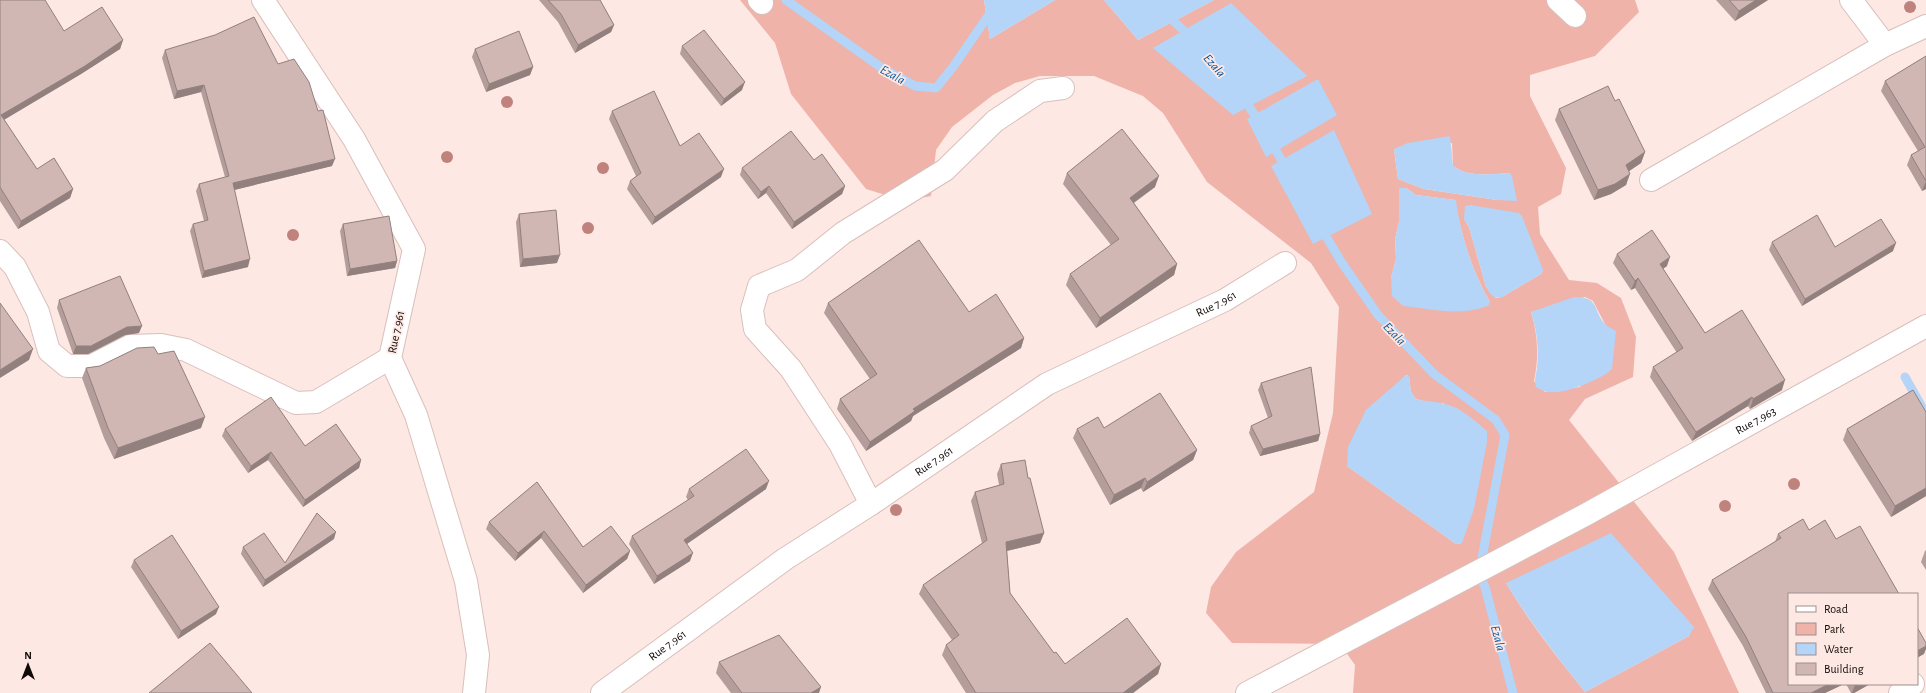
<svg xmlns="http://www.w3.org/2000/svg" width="1926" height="693" font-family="'Alegreya Sans',sans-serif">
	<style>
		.green { fill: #efb3aa; fill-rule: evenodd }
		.water { fill: #b4d4f8 }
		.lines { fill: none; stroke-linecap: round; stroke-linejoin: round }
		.stream { stroke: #b4d4f8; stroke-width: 9 }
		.street-casing { stroke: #d9bfbb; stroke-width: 24 }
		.street { stroke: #fff; stroke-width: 22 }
		.tree { fill: #c0827c }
		.wall { fill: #b49d9b }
		.shaded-wall { fill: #92807e }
		.building { fill: #d1b7b4; stroke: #92807e }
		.labels { text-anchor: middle; stroke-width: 3.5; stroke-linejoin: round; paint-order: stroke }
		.street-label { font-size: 12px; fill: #120a09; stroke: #fde8e4 }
		.water-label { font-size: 13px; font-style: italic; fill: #06579c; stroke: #fde8e4 }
	</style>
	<rect width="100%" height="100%" fill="#fde8e4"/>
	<path class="green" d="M740,0h244l6,39 65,-39h49l34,40 76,-40h421l4,12 -44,44 -65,19v21l36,72 -5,26 -23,13 2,27 29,46 28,3 24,15 15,39 -3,40 -48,22 -16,21 105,132 65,141h-386l2,-28 -15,-21 -108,-1 -26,-30 5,-26 25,-35 78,-60 19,-79 6,-106 -28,-44 -104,-81 -44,-69 -20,-17 -49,-20h-54l-25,7 -22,12 -41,32 -16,23 -5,46 -26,5 -39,-12 -75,-95 -16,-51zM1452,143l1,23c17,12 36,8 57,7l-3,26 -10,1 -73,-11 -26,-10 -4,-30zM1399,188h7l10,7 39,5c6,35 17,72 35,102l-99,-24 5,-19 -1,-20 4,-17zM1464,219l79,51 -2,4 -39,23 -6,1 -10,-11 -17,-60zM1585,297l8,4 12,23 -25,63 -35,5 -11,-11c5,-23 4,-47 -3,-69zM1406,375l3,1 2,16 5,7 15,4h13l18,140 -6,1 -109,-78 40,-73zM1506,583l187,44 -4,9 -104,56c-28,-35 -56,-70 -79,-109z"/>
	<g class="water">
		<path d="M984,0h71l-65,39z"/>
		<path d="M1104,0h110l-76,40z"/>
		<path d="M1231,3l76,73 -74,39 -80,-67z"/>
		<path d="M1318,79l19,36 -71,42 -19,-38z"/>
		<path d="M1334,130l38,84 -59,30 -42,-78z"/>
		<path d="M1450,136l3,30c17,12 36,8 57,7l2,3 5,25 -20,-1 -73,-11 -26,-10 -4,-30 14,-6z"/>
		<path d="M1399,188h7l10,7 40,5c4,33 17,74 34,102l-1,3c-27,12 -58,4 -86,1l-11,-10 -1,-18 5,-19 -1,-20 4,-17z"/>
		<path d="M1470,205l49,8 3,3 21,54 -2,4 -39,23c-9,2 -11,-2 -16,-10l-17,-60 -5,-8 1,-13z"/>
		<path d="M1574,297c26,0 18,12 31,27 3,3 8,5 11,7l-4,38c-11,11 -53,28 -68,22 -3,-1 -6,-3 -8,-4 -2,-7 0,-12 1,-19 2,-19 0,-38 -6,-56z"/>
		<path d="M1406,375l3,1 2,16 5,7c10,3 20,2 29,5 17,4 29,16 42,27v11l-13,67 -12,34 -6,1 -109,-78 1,-19 18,-37z"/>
		<path d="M1611,533l83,94 -5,9 -104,56c-28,-35 -56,-71 -79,-109z"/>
	</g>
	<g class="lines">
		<g class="stream">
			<path d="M786,0l96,68 33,18 21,2 17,-21 46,-67"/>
			<path d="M1150,0l42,38"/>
			<path d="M1243,97l18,28"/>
			<path d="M1271,142l16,28"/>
			<path d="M1321,228l21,35 36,52 56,59 62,46 9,15 -26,139 6,13 28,106"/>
			<path d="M1905,377l21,37"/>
		</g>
		<g class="street-casing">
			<g id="street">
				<path d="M263,0l91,139 60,110 -24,109 26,57 50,166 12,74 -4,38"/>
				<path d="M759,0l3,3"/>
				<path d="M1558,0l17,16"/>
				<path d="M1851,0l34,45"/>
				<path d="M1651,180l234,-135 41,-19"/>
				<path d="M0,251l15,16 23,45 11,39 18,15h24l39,-20 31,-1 25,5 110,53 20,-1 74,-44"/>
				<path d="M871,504l-31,-60 -49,-75 -36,-40 -3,-19 7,-24 38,-16 46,-37 102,-63 50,-49 45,-30 23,-3"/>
				<path id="s1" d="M602,693l183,-134 86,-55 176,-120 178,-84 60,-37"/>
				<path id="s2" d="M1247,693l338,-178 341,-189"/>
				<path d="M1900,693l13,-9"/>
			</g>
		</g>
		<use href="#street" class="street"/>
	</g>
	<g class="tree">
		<circle cx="1910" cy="7" r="6"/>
		<circle cx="507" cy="102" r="6"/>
		<circle cx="447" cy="157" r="6"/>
		<circle cx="603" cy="168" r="6"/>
		<circle cx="588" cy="228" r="6"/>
		<circle cx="293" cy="235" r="6"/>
		<circle cx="1794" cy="484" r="6"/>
		<circle cx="1725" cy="506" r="6"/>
		<circle cx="896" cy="510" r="6"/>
	</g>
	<g class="wall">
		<path d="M0,0l64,31 59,9 -3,9 -39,25 -77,46 33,49 36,20 -3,9 -52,31 -18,-28z"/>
		<path d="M539,0h61l14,25 -3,7 -36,21 -17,-31z"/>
		<path d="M1716,0h52l-33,21z"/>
		<path d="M682,46l60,44 -21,16 -41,-52z"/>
		<path d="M475,49l58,18 -3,8 -44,17 -14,-35z"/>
		<path d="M165,50l167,116 -98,24 14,77 -46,11 -12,-47 3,-7 11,-3 -8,-30 3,-7 26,-7 -24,-85 -27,7 -12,-41z"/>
		<path d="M1926,56v133l-4,2 -15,-26 4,-10 7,-4 -37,-60 4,-10z"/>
		<path d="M1615,101l30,51 -4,11 -12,8 -3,14 -15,9 -17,6 -39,-80 4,-11z"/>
		<path d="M612,111l109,66 -69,48 -25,-36 3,-8 6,-5 -27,-57z"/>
		<path d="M814,160l31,26 -3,8 -50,35 -26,-36 -8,6 -18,-24 2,-7z"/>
		<path d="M1067,173l88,14 -21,16 43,61 -3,11 -78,53 -30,-43 4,-11 41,-29 -48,-61z"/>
		<path d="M519,214l38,49 -37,4 -4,-45z"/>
		<path d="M343,224l54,37 -2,7 -48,8 -7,-45z"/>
		<path d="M1772,242l63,5 58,4 -91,55 -33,-56z"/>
		<path d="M1617,254l50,12 -4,3 42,64 77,57 -32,19 -2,-3 -56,35 -42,-64 3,-10 24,-14 -42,-65 -4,2 -18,-27z"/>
		<path d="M59,300l80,33 -14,2 -37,19h-15l-16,-46z"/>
		<path d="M828,303l141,9 55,26 -3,10 -108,68 -2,5 -45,30 -29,-42 3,-10 30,-20 -46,-66z"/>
		<path d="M158,354l43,74 -87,31 -10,-21 -22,-60 4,-10 14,-2z"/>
		<path d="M1261,383l59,51 -2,7 -58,15 -11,-23 2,-7 17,-8 -10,-28z"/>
		<path d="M1104,428l93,22 -4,10 -50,32 -2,-4 -31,17 -37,-67 4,-9z"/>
		<path d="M225,429l80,17 56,14 -2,8 -56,39 -35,-47 -20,13 -26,-37z"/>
		<path d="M1847,429l79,67 -35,21 -48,-77z"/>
		<path d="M1001,464l27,14 16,55 -4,10 -33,8 3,42 44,60 11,11h96l-3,10 -25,19h-167l-24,-38 4,-10 6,-5 -33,-46 4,-9 59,-42 -11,-42 4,-9 24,-7 -2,-11z"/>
		<path d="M537,482l46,65 47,4 -3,8 -44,34 -42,-55 -26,23 -29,-32 3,-7z"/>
		<path d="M689,489h77l-79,55 3,17 -36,23 -25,-40 3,-8 56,-36 -2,-3z"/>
		<path d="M1803,519l-14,75 55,90 -19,9h-59l-23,-47 -35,-57 4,-9 63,-38 3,-8z"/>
		<path d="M334,539l-71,48 -22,-33 2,-7 42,16z"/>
		<path d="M1926,550v20l-5,-8 4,-11z"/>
		<path d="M134,560l82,54 -38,25 -47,-72z"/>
		<path d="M719,662l100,31h-88l-15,-20z"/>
		<path d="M1846,684h24l-16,9h-3z"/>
	</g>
	<g class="shaded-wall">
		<path d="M1756,0h12l-33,21 4,-10z"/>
		<path d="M614,25l-3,7 -36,21 3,-8z"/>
		<path d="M123,40l-3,9 -39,25 -81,48 1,-7z"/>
		<path d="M533,67l-3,8 -44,17 3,-8z"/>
		<path d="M745,82l-3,8 -21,16 3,-7z"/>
		<path d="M204,85l-3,7 -27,7 3,-8z"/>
		<path d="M1645,152l-4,11 -19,13 4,-11z"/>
		<path d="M335,159l-3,7 -102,25 3,-8z"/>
		<path d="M724,169l-3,8 -69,48 3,-8z"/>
		<path d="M1630,174l-4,11 -15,9 -17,6 4,-10z"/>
		<path d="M1159,176l-4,11 -29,21 4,-10z"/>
		<path d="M1926,181v8l-4,2z"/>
		<path d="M769,186l-3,7 -8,6 3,-7z"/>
		<path d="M845,186l-3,8 -50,35 2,-7z"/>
		<path d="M73,189l-3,9 -52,31 3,-8z"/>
		<path d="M1896,243l-3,8 -91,55 3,-7z"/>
		<path d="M560,255l-3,8 -37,4 3,-8z"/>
		<path d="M1670,257l-3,9 -10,7 3,-9z"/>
		<path d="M250,259l-2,8 -46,11 2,-7z"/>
		<path d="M397,261l-2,7 -48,8 3,-7z"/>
		<path d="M1177,264l-3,11 -78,53 4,-10z"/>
		<path d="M1638,278l-3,10 -4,2 4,-9z"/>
		<path d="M142,326l-3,7 -14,2 -37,19h-15l3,-8 51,-19z"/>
		<path d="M1024,338l-3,10 -108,68 -2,5 -45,30 4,-9 43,-33z"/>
		<path d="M33,349l-4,11 -29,18v-8z"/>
		<path d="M1785,380l-3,10 -32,19 3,-10z"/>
		<path d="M1752,397l-4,9 -56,35 4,-9z"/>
		<path d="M205,417l-4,11 -87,31 4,-11z"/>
		<path d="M1320,434l-2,7 -58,15 3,-7z"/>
		<path d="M1197,450l-4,10 -50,32 4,-10z"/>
		<path d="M271,452l-3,8 -20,13 3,-7z"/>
		<path d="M361,460l-2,8 -56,39 2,-7z"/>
		<path d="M1145,478l-4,10 -31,17 4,-10z"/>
		<path d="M769,481l-3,8 -85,59 3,-8z"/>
		<path d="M1926,488v8l-35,21 4,-11z"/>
		<path d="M544,531l-3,7 -26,23 3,-8z"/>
		<path d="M336,532l-2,7 -71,48 2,-7z"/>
		<path d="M1044,533l-4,10 -38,9 4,-10z"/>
		<path d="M630,551l-3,8 -44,34 3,-8z"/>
		<path d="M693,553l-3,8 -36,23 3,-8z"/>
		<path d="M219,607l-3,7 -38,25 3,-8z"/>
		<path d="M1926,646v3l-2,5 -7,4v-7z"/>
		<path d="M1161,664l-3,10 -25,19h-10z"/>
		<path d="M1829,684h15l-19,9h-14z"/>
		<path d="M1857,684h13l-16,9h-2l3,-8z"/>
		<path d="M821,687l-2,6h-8z"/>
	</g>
	<g class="building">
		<path d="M0,0h45l19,31 38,-24 21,33 -38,26 -84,49 36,54 17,-11 19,31 -52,32 -21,-34z"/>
		<path d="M548,0h52l14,25 -36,20 -17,-31z"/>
		<path d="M1729,0h27l-17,11z"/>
		<path d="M254,17l24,47 16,-5 15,23 9,29 5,-1 12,49 -102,24 17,76 -46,12 -11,-47 15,-4 -9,-36 30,-8 -25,-91 -27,6 -12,-41 50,-15z"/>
		<path d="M704,30l41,52 -21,17 -42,-53z"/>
		<path d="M519,31l14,36 -44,17 -14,-35z"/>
		<path d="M1926,56v125l-15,-26 14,-8 -40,-66z"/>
		<path d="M1608,86l7,15 4,-2 26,53 -19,13 4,9 -15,10 -17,6 -39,-81z"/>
		<path d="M654,91l26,55 19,-13 25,36 -69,48 -25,-36 11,-8 -29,-62z"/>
		<path d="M1122,129l37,47 -29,22 47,66 -77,54 -30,-44 49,-35 -52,-66z"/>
		<path d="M791,131l23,29 8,-6 23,32 -51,36 -25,-36 -8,6 -19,-24z"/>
		<path d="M556,210l4,45 -37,4 -4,-45z"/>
		<path d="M1817,215l18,32 46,-28 15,24 -91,56 -33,-57z"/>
		<path d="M389,216l8,45 -47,8 -7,-45z"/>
		<path d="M1652,230l18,27 -10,7 45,69 37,-23 43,70 -32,19 -1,-2 -56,35 -43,-65 30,-19 -45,-70 -3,3 -18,-27z"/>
		<path d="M919,240l50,72 27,-18 28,44 -111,71 2,2 -45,31 -30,-43 37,-25 -49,-71z"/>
		<path d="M120,276l22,50 -15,1 -36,19h-15l-17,-46z"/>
		<path d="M0,303l33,46 -33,21z"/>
		<path d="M154,347l4,7 16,-3 31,66 -87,31 -10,-20 -22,-60 14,-2 37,-18z"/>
		<path d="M1311,367l9,67 -57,15 -12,-23 21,-10 -11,-33z"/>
		<path d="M1913,390l13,22v76l-31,18 -48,-77z"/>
		<path d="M1160,393l37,57 -50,32 -2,-4 -31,17 -37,-66 21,-12 6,11z"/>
		<path d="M271,397l34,49 31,-22 25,36 -56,40 -34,-48 -20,14 -26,-37z"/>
		<path d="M746,449l23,32 -85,59 9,13 -36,23 -25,-40 62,-40 -5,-7z"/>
		<path d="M1025,460l3,18h2l14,55 -38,9 4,51 44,60 2,-1 9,12 62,-46 34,46 -38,29h-147l-30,-48 13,-10 -36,-50 64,-45 -12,-48 29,-8 -3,-20z"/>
		<path d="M537,482l46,65 28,-21 19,25 -44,34 -42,-54 -26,22 -29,-31z"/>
		<path d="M317,513l19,19 -71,48 -22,-33 21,-14 21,30z"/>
		<path d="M1803,519l6,11 16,-10 11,19 24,-13 39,68h-110v90h40l-18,9h-38l-27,-56 -34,-57 69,-42 -3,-4z"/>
		<path d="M172,535l47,72 -38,24 -47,-71z"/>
		<path d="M1917,627l9,16v3l-9,5z"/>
		<path d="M779,635l42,52 -10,6h-69l-23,-31z"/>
		<path d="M210,643l42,50h-103z"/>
	</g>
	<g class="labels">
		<g class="street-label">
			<text dy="4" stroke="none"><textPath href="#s1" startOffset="729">Rue 7.961</textPath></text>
			<text transform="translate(396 332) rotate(-78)" y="4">Rue 7.961</text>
			<text dy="4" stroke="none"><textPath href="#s2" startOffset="577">Rue 7.963</textPath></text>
			<text dy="4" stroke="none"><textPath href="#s1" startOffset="405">Rue 7.961</textPath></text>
			<text dy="4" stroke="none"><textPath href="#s1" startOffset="81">Rue 7.961</textPath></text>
		</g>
		<g class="water-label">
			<text transform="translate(1215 65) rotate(49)" y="5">Ezala</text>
			<text transform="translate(893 74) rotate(29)" y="5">Ezala</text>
			<text transform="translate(1395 333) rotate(46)" y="5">Ezala</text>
			<text transform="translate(1499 638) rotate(75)" y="5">Ezala</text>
		</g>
	</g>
	<rect x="1788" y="593" width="130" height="92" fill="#fde8e4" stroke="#9f8f8c"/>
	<rect x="1796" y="606" width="20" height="6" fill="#ffffff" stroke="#9f8f8c"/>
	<text x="1824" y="613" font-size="12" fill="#120a09">Road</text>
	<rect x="1796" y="623" width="20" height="12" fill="#efb3aa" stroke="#9f8f8c"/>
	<text x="1824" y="633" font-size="12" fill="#120a09">Park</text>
	<rect x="1796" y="643" width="20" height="12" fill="#b4d4f8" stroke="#9f8f8c"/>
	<text x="1824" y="653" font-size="12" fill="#120a09">Water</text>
	<rect x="1796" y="663" width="20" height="12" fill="#d1b7b4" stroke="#9f8f8c"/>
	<text x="1824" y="673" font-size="12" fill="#120a09">Building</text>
	<g transform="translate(28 665)" stroke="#fde8e4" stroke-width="3" paint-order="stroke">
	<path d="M0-3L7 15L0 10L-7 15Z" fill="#120a09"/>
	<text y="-6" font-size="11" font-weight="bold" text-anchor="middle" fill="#120a09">N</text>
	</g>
</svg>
